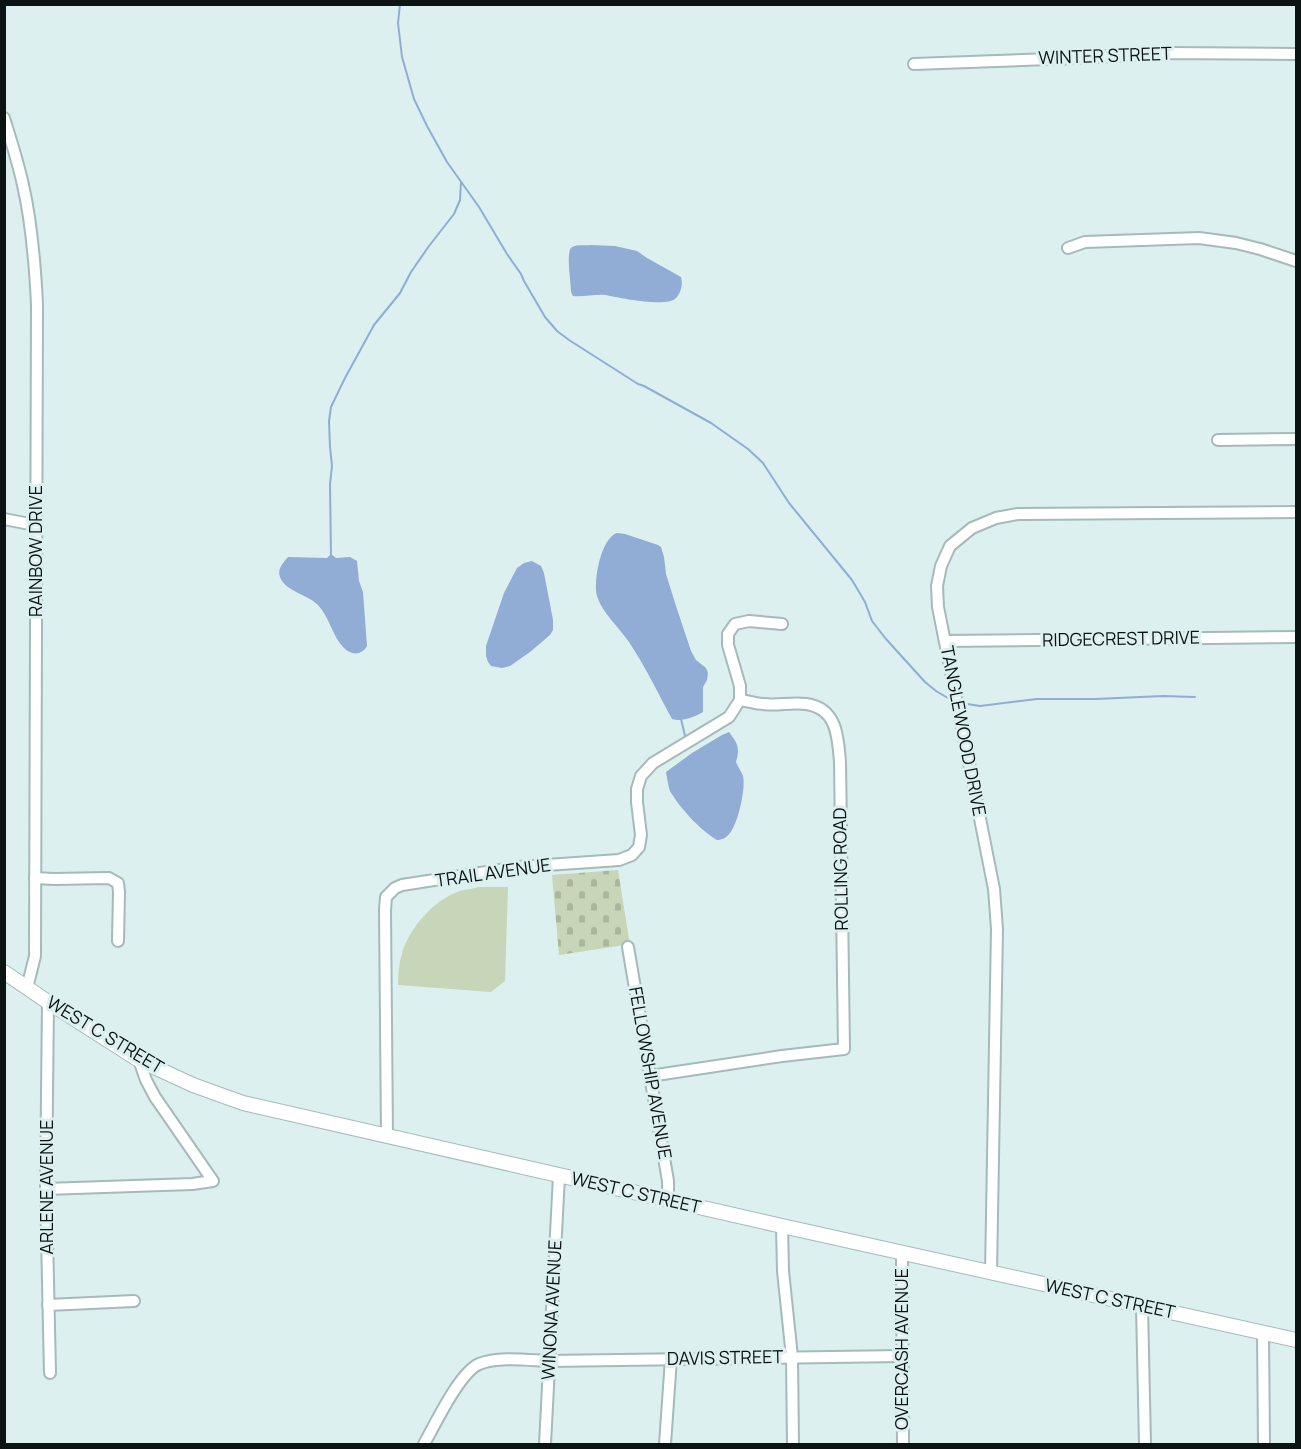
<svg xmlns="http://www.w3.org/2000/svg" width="1301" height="1449" font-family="Manrope,sans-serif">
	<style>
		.cemetery { fill: url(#cemetery-stones) }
		.park { fill: #c7d6b8 }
		.water { fill: #91acd5 }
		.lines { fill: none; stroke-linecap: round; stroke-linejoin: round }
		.stream { stroke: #91acd5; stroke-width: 2 }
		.minor-casing { stroke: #a5bab9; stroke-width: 14 }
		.major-casing { stroke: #a5bab9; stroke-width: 16 }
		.minor { stroke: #fff; stroke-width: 10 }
		.major { stroke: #fff; stroke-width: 14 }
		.labels { text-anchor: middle; stroke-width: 6; stroke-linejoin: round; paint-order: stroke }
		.street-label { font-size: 18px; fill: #0c1413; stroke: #dbf0ef }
	</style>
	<defs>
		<pattern id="cemetery-stones" width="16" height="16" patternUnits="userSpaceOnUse" patternTransform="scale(1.5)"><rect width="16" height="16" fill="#c7d6b8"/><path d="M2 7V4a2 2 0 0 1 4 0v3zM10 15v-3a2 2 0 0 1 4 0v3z" fill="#aab79d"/></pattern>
	</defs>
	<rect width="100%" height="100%" fill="#dbf0ef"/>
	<path class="cemetery" d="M618,870l11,69 -4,6 -66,10 -7,-80z"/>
	<path class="park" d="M479,887h29l-3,94 -14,11 -93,-7c0,-11 1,-21 4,-32 8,-25 30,-51 55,-61 7,-3 15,-3 22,-5z"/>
	<g class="water">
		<path d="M590,245l25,1 22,5 10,7 34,19c2,7 0,17 -6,22 -10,8 -56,-1 -69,-4 -11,-1 -22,2 -33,1l-2,-4c0,-9 -5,-38 0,-44 4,-4 14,-2 19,-3z"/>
		<path d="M617,533l8,1 33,11 3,2 3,10 2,17 10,32 15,45 5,9 10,8 2,5 -1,7 -4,7v25c-9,5 -21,10 -31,7 -14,-26 -27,-53 -43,-77 -10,-15 -27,-29 -32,-46 -4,-15 4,-58 20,-63z"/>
		<path d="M331,554l5,4 14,-1 7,4 2,20 4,11 4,54c-5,9 -15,10 -23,2 -12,-12 -14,-31 -27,-44 -11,-10 -32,-13 -37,-27 -3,-8 3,-14 8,-20l39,1z"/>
		<path d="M532,561l9,5 3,7 9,47v10l-3,5 -20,17 -20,14 -8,2 -11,-2 -3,-4 -2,-6v-10l18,-53 13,-25 7,-5z"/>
		<path d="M729,732c9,12 11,16 7,30 2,5 5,9 7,14 3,12 -5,47 -13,57 -4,5 -8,7 -13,7 -17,-10 -37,-32 -47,-49 -2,-6 -3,-14 -4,-19l26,-19 30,-18z"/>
	</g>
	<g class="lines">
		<g class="stream">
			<path d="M400,4l-2,19 4,34 12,42 13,27 20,36 32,45 28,47 14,20 3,7 21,36 12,14 12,9 69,44 6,2 67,37 37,26 15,14 26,40 63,77 13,22 7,19 14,18 39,43 11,9 17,10"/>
			<path d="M331,557l-1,-73 2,-18 -2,-19 -1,-26 2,-14 14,-29 29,-53 26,-32 11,-21 18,-26 25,-32 6,-14 1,-18"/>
			<path d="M961,703l19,3 57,-7h59l67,-3 32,1"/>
			<path d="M681,719l5,21"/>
		</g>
		<g class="minor-casing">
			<g id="minor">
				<path d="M914,64l163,-6 87,-5 132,1"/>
				<path d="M4,118c7,22 14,44 19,67 9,39 12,79 14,119l-2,652 -8,32"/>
				<path d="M1068,248l17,-6 114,-4 37,5 24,6 36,12"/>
				<path d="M1218,440l78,-1"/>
				<path d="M4,519l31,6"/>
				<path d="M945,641l351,-4"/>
				<path d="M740,700v-14l-12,-41v-11l7,-10 14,-3 33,3"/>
				<path d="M35,878l19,1 55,-1 9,5 1,9 -1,49"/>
				<path d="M628,947l40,234v19"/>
				<path d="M48,1002l-2,187 4,184"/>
				<path d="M650,1076l132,-20 62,-7 -4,-287c-2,-25 -3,-54 -34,-58 -14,-2 -29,2 -43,0 -7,0 -15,-3 -23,-4"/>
				<path d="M387,1136l-2,-226 1,-13 9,-9 7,-3 116,-18 101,-7 13,-5 7,-8 2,-12 -4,-33v-13l4,-13 12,-13 76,-46 11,-17"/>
				<path d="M46,1189l146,-5 21,-3 -58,-84 -9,-17 -7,-20"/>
				<path d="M782,1226l1,45 9,86 1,87"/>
				<path d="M902,1253l1,191"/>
				<path d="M991,1273l6,-344 -3,-40 -56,-282 -1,-21 4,-20 9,-20 22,-18 24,-10 22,-4 278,-2"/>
				<path d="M48,1305l86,-4"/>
				<path d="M1142,1306l3,138"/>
				<path d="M1263,1332l1,112"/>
				<path d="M424,1444c11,-19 35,-71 55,-80 20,-8 48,-4 69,-3l354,-5"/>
				<path d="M545,1444l14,-268"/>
				<path d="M665,1444l6,-85"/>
			</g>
		</g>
		<g class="major-casing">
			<path id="major" d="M4,972l44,30 91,58 54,25 50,18 539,123 514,114"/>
		</g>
		<use href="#minor" class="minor"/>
		<use href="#major" class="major"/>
	</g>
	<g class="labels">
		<g class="street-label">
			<text transform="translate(1105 56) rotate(-2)" y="6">WINTER STREET</text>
			<text transform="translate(36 551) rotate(-90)" y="6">RAINBOW DRIVE</text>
			<text transform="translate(1121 639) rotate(-1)" y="6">RIDGECREST DRIVE</text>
			<text transform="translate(963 731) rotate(79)" y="6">TANGLEWOOD DRIVE</text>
			<text transform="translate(841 869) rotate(-91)" y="6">ROLLING ROAD</text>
			<text transform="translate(493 873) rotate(-8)" y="6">TRAIL AVENUE</text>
			<text transform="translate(105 1035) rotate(31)" y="6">WEST C STREET</text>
			<text transform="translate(650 1073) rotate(80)" y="6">FELLOWSHIP AVENUE</text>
			<text transform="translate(47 1187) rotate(-90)" y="6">ARLENE AVENUE</text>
			<text transform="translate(636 1193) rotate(13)" y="6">WEST C STREET</text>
			<text transform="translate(1110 1299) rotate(12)" y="6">WEST C STREET</text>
			<text transform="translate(552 1310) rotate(-87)" y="6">WINONA AVENUE</text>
			<text transform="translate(902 1349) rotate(-90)" y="6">OVERCASH AVENUE</text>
			<text transform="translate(725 1358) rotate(-1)" y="6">DAVIS STREET</text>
		</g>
	</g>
	<rect width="1301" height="1449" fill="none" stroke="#0c1413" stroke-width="12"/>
</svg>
